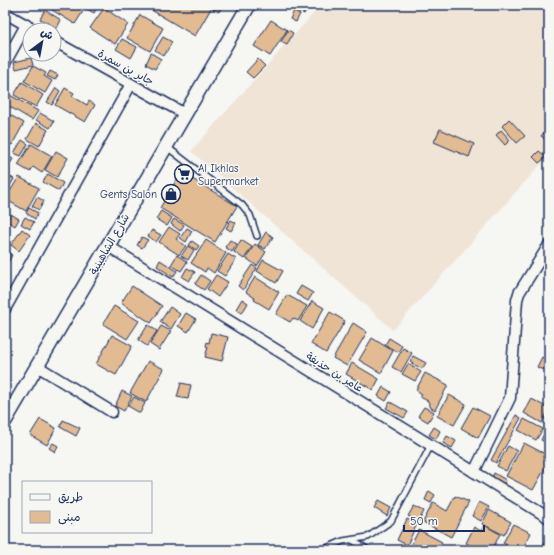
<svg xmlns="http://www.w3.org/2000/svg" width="554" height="555" font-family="'Comic Neue','Playpen Sans Arabic',sans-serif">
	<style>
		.built { fill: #f0e4d6 }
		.building { fill: #e2bb93; stroke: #1b2f5e }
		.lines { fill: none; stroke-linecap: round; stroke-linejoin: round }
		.service-casing { stroke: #1b2f5e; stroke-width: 8 }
		.minor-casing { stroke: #1b2f5e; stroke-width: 13 }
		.tertiary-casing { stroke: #1b2f5e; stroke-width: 16 }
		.service { stroke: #f6f6f2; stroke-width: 5 }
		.minor { stroke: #f6f6f2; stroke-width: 10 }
		.tertiary { stroke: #f6f6f2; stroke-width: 13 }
		.labels { text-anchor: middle; stroke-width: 3; stroke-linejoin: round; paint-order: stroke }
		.street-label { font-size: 11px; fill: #1b2f5e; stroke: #f6f6f2 }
		.poi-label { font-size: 11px; fill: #1b2f5e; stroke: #f6f6f2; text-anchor: start }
	</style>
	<rect width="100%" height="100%" fill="#f6f6f2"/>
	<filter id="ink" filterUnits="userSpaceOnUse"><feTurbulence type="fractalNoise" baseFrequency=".025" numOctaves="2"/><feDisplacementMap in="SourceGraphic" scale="8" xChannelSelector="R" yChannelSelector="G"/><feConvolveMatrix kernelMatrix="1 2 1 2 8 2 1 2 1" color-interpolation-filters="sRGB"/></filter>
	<g filter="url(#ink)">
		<path class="built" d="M321,5h228v150l-156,175 -202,-179z"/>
		<g class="building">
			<path d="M48,5h39l-12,19 -28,-17z"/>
			<path d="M89,5h9l-4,8 -7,-4z"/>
			<path d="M149,5h64l-18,31 -47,-28z"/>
			<path d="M215,5l7,1 -3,6 -6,-3z"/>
			<path d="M289,5h20l-5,9z"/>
			<path d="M104,8l24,16 -13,20 -25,-16z"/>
			<path d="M45,10l16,10 -4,8 -17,-9z"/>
			<path d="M294,11l6,3 -4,8 -6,-3z"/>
			<path d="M140,15l23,13 -13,23 -23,-13z"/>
			<path d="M271,20l16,10 -17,26 -16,-10z"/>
			<path d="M288,30l5,3 -6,12 -6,-3z"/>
			<path d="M163,37l9,5 -8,14 -9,-6z"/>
			<path d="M122,39l15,8 -6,11 -15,-9z"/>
			<path d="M151,53l10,6 -6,10 -9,-5z"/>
			<path d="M31,58l2,7 -17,4 -2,-7z"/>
			<path d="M258,59l7,7 -12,12 -7,-6z"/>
			<path d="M33,66l13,7 -2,3 8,5 -7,12 -21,-12z"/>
			<path d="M50,71l8,4 -3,5 -8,-4z"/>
			<path d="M22,82l21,13 -7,12 -22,-12z"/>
			<path d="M56,88l4,3 -8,14 -5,-3z"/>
			<path d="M65,88l9,5 -2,3 15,9 2,-4 6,4 -10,17 -30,-17z"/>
			<path d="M8,94l30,17 -6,9 -27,-16v-4z"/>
			<path d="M5,112l19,11 -12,22 -7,-4z"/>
			<path d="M40,113l14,8 -4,7 -14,-8z"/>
			<path d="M509,119l16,17 -8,7 -15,-17z"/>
			<path d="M36,123l12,7 -9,16 -12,-7z"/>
			<path d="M548,128h1v14l-8,-6z"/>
			<path d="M440,129l34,15 -5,13 -35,-15z"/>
			<path d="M501,130l9,10 -5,5 -9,-10z"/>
			<path d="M22,140l6,4 -7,12 -7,-3z"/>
			<path d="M31,144l21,12 -10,17 -9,-6 -3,5 -12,-7z"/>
			<path d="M56,151l12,7 -11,19 -12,-7z"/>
			<path d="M539,151l7,6 -7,6 -6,-6z"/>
			<path d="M5,155l8,4 -5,8 -3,-2z"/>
			<path d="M181,172l56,34 -22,36 -55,-34z"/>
			<path d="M48,174l15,9 -4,8 -16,-9z"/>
			<path d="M7,175l7,4 -9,15v-16z"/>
			<path d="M19,177l20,11 -13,23 -21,-12z"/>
			<path d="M37,197l7,4 -5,9 -7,-4z"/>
			<path d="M29,208l9,5 -3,6 -9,-6z"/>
			<path d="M161,211l11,7 -5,8 -11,-7z"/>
			<path d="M11,214l8,5 -4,7 -8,-5z"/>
			<path d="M25,217l9,5 -4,7 -9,-5z"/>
			<path d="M174,219l10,6 -4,6 -9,-7z"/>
			<path d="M231,220l5,3 -5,8 -5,-3z"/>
			<path d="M169,227l11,7 -4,5 10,7 -7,9 -20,-13z"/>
			<path d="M187,228l5,3 -6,11 -6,-4z"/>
			<path d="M22,229l8,6 -11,16 -8,-6z"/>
			<path d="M152,230l9,5 -5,7 -8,-6z"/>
			<path d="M266,232l7,5 -8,12 -7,-4z"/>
			<path d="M142,237l6,3 -6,8 -5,-3z"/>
			<path d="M206,240l20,13 -12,20 -7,-5 -2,4 -14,-9z"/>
			<path d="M230,240l7,4 -5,8 -7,-5z"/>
			<path d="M241,240l11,7 -8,12 -10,-7z"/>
			<path d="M192,241l7,5 -3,4 -7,-5z"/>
			<path d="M255,244l11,8 -9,14 -11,-8z"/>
			<path d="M188,246l6,4 -6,10 -7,-4z"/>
			<path d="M5,251l7,4 -6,11 -1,-1z"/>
			<path d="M228,254l8,5 -11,17 -8,-5z"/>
			<path d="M177,255l10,7 -6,9 -10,-6z"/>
			<path d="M160,260l17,11 -4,6 -16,-11z"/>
			<path d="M263,260l20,11 -7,12 -19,-12z"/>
			<path d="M252,265l5,3 -14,22 -5,-4z"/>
			<path d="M187,268l8,4 -6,9 -7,-4z"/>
			<path d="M201,275l9,6 -6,9 -9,-6z"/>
			<path d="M216,275l12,7 -10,15 -11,-8z"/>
			<path d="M255,277l24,15 -10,17 -15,-9 1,-2 -9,-6z"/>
			<path d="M132,286l30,20 -11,17 -30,-20z"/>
			<path d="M301,286l12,7 -5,8 -12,-7z"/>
			<path d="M287,295l20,11 -9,15 -5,-3 -3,4 -14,-8z"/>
			<path d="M242,299l6,4 -6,10 -6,-4z"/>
			<path d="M312,301l12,7 -12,21 -12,-8z"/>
			<path d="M114,306l25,15 -12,18 -24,-15z"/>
			<path d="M170,307l10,7 -9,15 -11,-7z"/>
			<path d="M330,312l15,9 -19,32 -15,-9z"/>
			<path d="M186,313l10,6 -8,13 -10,-6z"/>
			<path d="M353,323l14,9 -20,34 -14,-8z"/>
			<path d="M148,325l9,6 -10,15 -9,-6z"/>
			<path d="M161,326l10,5 -12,19 -9,-6z"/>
			<path d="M211,333l17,4 -6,24 -17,-4 3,-10 -2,-1 1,-4 2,1z"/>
			<path d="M112,335l20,11 -16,29 -20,-11z"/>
			<path d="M372,338l21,13 -12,22 -22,-13z"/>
			<path d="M389,338l13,8 -4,6 -13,-7z"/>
			<path d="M403,348l9,5 -11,19 -9,-5z"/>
			<path d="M413,356l13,7 -4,6 -12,-7z"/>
			<path d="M542,357l6,4 -5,9 -6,-3z"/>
			<path d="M148,361l16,8 -18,33 -16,-9z"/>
			<path d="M352,363l27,16 -6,11 -27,-16z"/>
			<path d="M408,364l13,8 -6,9 -13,-7z"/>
			<path d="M425,373l23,12 -13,25 -4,-2 -3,-7 -8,-4 2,-3 -6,-4z"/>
			<path d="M181,383l10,2 -3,14 -11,-2z"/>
			<path d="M383,387l8,5 -5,9 -8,-5z"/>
			<path d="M122,391l10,5 -8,15 -9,-5z"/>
			<path d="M449,395l17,9 -12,21 -17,-9z"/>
			<path d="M134,397l11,6 -5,10 -12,-7z"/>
			<path d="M532,399l17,10 -7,14 -18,-10z"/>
			<path d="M390,402l18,10 -4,6 -18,-10z"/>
			<path d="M424,407l10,5 -6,10 -10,-6z"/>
			<path d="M473,407l17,9 -12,22 -17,-10z"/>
			<path d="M516,415l5,3 -25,45 -5,-3z"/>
			<path d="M40,419l16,9 -9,17 -17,-10z"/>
			<path d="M524,419l19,10 -7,11 -18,-10z"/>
			<path d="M63,420l17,8 -4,8 -16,-9z"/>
			<path d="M434,427l6,4 -4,8 -7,-4z"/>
			<path d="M546,430l3,2v12l-8,-4z"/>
			<path d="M447,436l9,5 -4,7 -9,-5z"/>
			<path d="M53,443l5,3 -3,6 -6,-4z"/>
			<path d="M524,443l25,13v5l-16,29 -27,-14z"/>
			<path d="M508,446l9,5 -11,20 -9,-5z"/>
			<path d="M494,473l12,7 -3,6 -12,-6z"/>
			<path d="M429,491l6,4 -4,8 -6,-3z"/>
			<path d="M455,496l14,6 -18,35 -28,-15 10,-19 14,8z"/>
			<path d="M378,501l13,7 -4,8 -13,-8z"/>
			<path d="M479,502l10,5 -8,14 -9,-5z"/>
			<path d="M414,506l10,5 -5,10 -11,-5z"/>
			<path d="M489,510l22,12 -7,13 -22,-11z"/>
			<path d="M407,519l10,5 -10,21 -10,-5z"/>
			<path d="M513,524l18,9 -9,17h-5l-14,-7z"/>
			<path d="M484,525l16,9 -8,16h-13l-13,-7 8,-16 7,4z"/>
			<path d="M419,530l23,12 -3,4 3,4h-30l-3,-1z"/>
			<path d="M457,544l12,6h-15z"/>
		</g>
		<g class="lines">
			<g class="service-casing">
				<g id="service">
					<path d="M167,147l75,58 8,10 7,21"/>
					<path d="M352,540l16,10"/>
					<path d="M322,550l21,-9 25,-4 23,-16 40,-76"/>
				</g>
			</g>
			<g class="minor-casing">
				<g id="minor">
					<path d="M5,13l30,17"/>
					<path d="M54,41l131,73"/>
					<path d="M5,63l21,-38"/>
					<path d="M108,246l441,272"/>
					<path d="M5,309l126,-225"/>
					<path d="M37,366l75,46"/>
					<path d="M474,472l36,-74 7,-98 2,-7 30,-48"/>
					<path d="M548,550l1,-3"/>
				</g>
			</g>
			<g class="tertiary-casing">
				<path id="tertiary" d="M5,421l244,-416"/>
			</g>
			<use href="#service" class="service"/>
			<use href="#minor" class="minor"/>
			<use href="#tertiary" class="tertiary"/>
		</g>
	</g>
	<defs>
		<g id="supermarket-ring" transform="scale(1)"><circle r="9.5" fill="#f6f6f2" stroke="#1b2f5e" stroke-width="1.5"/><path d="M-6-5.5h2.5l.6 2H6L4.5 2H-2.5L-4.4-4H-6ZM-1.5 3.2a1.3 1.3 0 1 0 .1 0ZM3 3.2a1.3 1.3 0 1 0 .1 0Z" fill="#1b2f5e"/></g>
		<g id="shop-ring" transform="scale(1)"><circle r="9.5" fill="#f6f6f2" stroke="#1b2f5e" stroke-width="1.5"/><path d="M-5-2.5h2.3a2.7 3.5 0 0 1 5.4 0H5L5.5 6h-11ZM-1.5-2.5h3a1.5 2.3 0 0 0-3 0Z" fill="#1b2f5e"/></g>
	</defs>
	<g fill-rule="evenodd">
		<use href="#supermarket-ring" x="184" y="174"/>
		<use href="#shop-ring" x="171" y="194"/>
	</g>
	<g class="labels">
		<g class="street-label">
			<text transform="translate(126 67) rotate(29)" y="4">جابر بن سمرة</text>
			<text transform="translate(109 244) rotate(-60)" y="4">شارع الشاهينية</text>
			<text transform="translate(335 372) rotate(32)" y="4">عامر بن حذيفة</text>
		</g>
		<g class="poi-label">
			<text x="198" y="172">Al Ikhlas<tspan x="198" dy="13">Supermarket</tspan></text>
			<text x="157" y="198" text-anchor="end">Gents Salon</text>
		</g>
	</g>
	<rect width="554" height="555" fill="none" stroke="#f6f6f2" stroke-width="20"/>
	<rect x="10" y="10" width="534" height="535" fill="none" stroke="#1b2f5e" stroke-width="1.5" filter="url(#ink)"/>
	<rect x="22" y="481" width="130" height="52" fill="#f6f6f2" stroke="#9ea6b7"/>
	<rect x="30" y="494" width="20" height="6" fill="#f6f6f2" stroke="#9ea6b7"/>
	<text x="58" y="501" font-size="12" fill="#1b2f5e">طريق</text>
	<rect x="30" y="511" width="20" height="12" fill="#e2bb93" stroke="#9ea6b7"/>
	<text x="58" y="521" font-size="12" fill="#1b2f5e">مبنى</text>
	<g transform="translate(42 42) rotate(32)"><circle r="19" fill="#f6f6f2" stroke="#9ea6b7"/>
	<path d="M0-3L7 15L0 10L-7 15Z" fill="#1b2f5e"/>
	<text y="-6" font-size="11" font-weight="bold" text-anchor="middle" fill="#1b2f5e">ش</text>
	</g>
	<path d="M404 525v6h80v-6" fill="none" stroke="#1b2f5e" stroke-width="2"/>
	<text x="410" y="525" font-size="12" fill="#1b2f5e" stroke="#f6f6f2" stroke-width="3" paint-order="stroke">50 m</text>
</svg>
